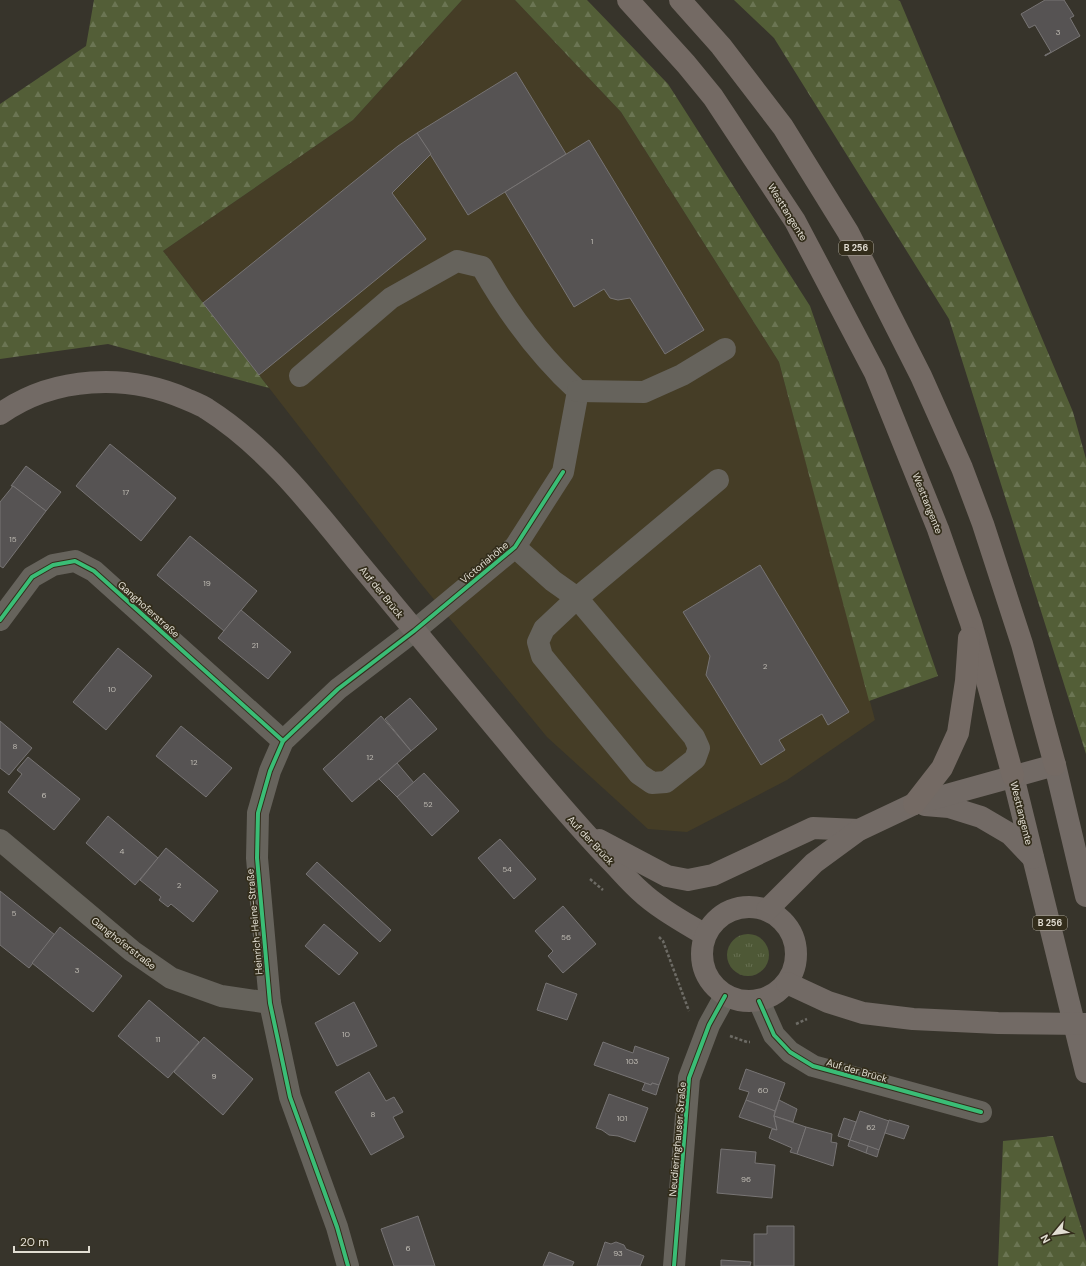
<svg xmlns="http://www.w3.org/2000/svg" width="1086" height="1266" font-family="'DM Sans',sans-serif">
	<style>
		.built { fill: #453d26 }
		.grass { fill: url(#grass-tufts) }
		.forest { fill: url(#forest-firs) }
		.building { fill: #565353; stroke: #777474 }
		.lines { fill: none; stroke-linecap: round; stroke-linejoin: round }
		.path { stroke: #6d6b65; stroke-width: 2.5; stroke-dasharray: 3 2; stroke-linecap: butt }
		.minor { stroke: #66635c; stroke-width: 22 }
		.major { stroke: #726a65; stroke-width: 22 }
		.highway { stroke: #746a64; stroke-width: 22 }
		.cycleway-casing { stroke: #332d1b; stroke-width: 6 }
		.cycleway { stroke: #3abd76; stroke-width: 4 }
		.labels { text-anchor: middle; stroke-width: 3.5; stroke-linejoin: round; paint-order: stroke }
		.number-label { font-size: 8px; fill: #bebab2 }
		.shield { fill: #332d1b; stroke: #ada89b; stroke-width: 1 }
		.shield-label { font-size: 9px; font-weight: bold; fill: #e1ddd2 }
		.street-label { font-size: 10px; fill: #e1ddd2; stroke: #332d1b }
	</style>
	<defs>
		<pattern id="grass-tufts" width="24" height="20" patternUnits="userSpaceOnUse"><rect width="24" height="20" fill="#4e5836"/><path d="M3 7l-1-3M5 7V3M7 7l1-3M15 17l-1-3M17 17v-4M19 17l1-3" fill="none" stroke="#677052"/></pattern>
		<pattern id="forest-firs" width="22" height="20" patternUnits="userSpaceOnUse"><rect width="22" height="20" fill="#535e37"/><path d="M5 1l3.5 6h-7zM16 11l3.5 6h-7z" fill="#6b7553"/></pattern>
	</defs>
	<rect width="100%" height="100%" fill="#37342b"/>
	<path class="built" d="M462,0h53l106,112 158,250 96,358 -88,60 -100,52 -39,-3 -101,-92 -129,-157 -255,-329 190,-131z"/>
	<circle class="grass" cx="748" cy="955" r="21"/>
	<g class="forest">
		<path d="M94,0h368l-109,120 -190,131 106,137 -161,-44 -108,15v-255l86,-58z"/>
		<path d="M515,0h72l81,84 142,222 128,370 -69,25 -90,-339 -158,-250z"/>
		<path d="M734,0h164l2,1 173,411 13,47v295l-137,-435 -175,-281z"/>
		<path d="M1053,1136l33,106v24h-88l5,-125z"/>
	</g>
	<g class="building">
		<path d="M1045,0h19l10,16 -4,2 10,18 -35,20v-1l6,-3 -16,-27 -6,3 -8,-14z"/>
		<path d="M516,72l50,82 -98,61 -51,-82z"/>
		<path d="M417,133l14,21 -39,39 34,46 -167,136 -56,-72 195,-157z"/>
		<path d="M589,140l115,190 -39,24 -35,-56 -12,2 -8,-2 -6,-9 -30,18 -69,-115z"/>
		<path d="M110,444l66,54 -35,43 -65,-55z"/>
		<path d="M26,466l35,26 -15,19 -33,-25h-2z"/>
		<path d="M13,486l33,25 -43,57 -3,-2v-64z"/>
		<path d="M190,536l67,55 -33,40 -67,-56z"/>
		<path d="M760,565l89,147 -21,13 -6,-11 -43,26 6,10 -24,15 -55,-90 4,-19 -27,-44z"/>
		<path d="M241,610l50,42 -23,27 -50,-41z"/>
		<path d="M118,648l34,28 -46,54 -33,-28z"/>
		<path d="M410,698l27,31 -26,22 -26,-32z"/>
		<path d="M381,716l30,35 -59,51 -29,-33z"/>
		<path d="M0,721l32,27 -23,27 -9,-7z"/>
		<path d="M181,726l51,42 -26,29 -50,-41z"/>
		<path d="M28,757l52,42 -26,31 -46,-38 14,-18 -5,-4z"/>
		<path d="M397,763l17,20 -17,14 -18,-18z"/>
		<path d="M424,773l35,38 -27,25 -35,-39z"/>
		<path d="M108,816l50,42 -23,27 -49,-42z"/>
		<path d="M500,839l36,40 -22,20 -36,-41z"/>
		<path d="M166,848l52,43 -25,31 -22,-18 -3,3 -9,-7 2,-3 -21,-17z"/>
		<path d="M317,862l74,68 -11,12 -74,-68z"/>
		<path d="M0,891l55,44 -26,33 -29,-23z"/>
		<path d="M563,906l33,38 -33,29 -15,-17 5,-5 -18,-20z"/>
		<path d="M324,924l34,29 -19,22 -34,-29z"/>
		<path d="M60,927l62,49 -29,36 -61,-49z"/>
		<path d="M546,983l31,11 -10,26 -30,-10z"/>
		<path d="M149,1000l50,42 -31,36 -50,-42z"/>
		<path d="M354,1002l23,44 -40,20 -22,-43z"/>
		<path d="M204,1037l49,42 -30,36 -49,-43z"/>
		<path d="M603,1042l30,11 2,-7 34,12 -10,27 -7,-2 -1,2 -57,-20z"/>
		<path d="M746,1069l39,14 -10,28 -29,-11 3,-8 -10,-3z"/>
		<path d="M369,1072l17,29 8,-4 9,15 -10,5 11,20 -33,18 -36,-63z"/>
		<path d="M645,1083l6,2 1,-2 7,2 -3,10 -14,-5z"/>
		<path d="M609,1094l39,14 -13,34 -17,-6 -9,-1 -7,-5 -6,-2z"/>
		<path d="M746,1100l29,11 -1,5 3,14 -38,-13z"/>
		<path d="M779,1100l18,9 -4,13 -19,-6z"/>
		<path d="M860,1111l29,10 -10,29 -29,-10z"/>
		<path d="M774,1116l32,11 -9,27 -7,-2 2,-4 -23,-10 3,-9 5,1z"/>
		<path d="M844,1118l12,4 -6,18 -12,-4z"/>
		<path d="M889,1120l20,6 -5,13 -19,-6z"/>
		<path d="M806,1127l26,7 -1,8 6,1 -4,23 -36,-12z"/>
		<path d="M850,1140l18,6 -2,7 -18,-7z"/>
		<path d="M868,1146l11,4 -2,7 -11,-4z"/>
		<path d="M721,1149l35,3 -1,11 20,2 -3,33 -55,-5z"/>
		<path d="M418,1216l17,50h-41l-13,-37z"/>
		<path d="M767,1226h27v40h-40v-32h13z"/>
		<path d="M605,1242l6,2 5,-2 8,3 2,4 18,7 -4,10h-43z"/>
		<path d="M549,1252l25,10 -2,4h-29z"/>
		<path d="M721,1260l30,2 -1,4h-29z"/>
	</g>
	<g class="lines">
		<g class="path">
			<path d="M590,879l13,11"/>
			<path d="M659,937l4,4 26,70"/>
			<path d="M796,1024l11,-5"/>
			<path d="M730,1036l17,6h3"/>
		</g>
		<g class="minor">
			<path d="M300,376l91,-78 66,-37 25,6c27,48 56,87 96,124l-15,81 -48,75 -101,84 -76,58 -55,52 -13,30 -12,42 -1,45 13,145 20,94 47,130 11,39"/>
			<path d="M578,391l66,1 38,-17 43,-26"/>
			<path d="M515,547l38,34 24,17 117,139 5,11 -4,11 -29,23 -14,1 -13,-9 -97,-118 -4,-14 6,-13 33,-31 141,-118"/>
			<path d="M0,620l32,-43 21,-12 22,-4 19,10 189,170"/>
			<path d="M0,840l132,111 39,27 50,18 49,7"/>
			<path d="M759,1001l15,34 16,17 23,14 168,46"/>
			<path d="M674,1266l15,-188 20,-53 16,-29"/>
		</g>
		<g class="major">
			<path d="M0,414c54,-38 127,-41 186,-15 7,3 15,6 21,10 60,38 106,98 150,152 50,61 101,122 152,183 32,39 65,78 100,115 10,10 19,21 30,31 19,18 43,31 66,45"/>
			<path d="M1013,776l73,296"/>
			<path d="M925,805l24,2 32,10 29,17 23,24"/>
			<path d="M599,840l68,36 21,4 25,-5 100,-47 46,2"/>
			<circle cx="749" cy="954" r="47"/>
			<path d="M767,910l47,-47 45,-33 55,-26 141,-39 31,131"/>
			<path d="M787,983l41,19 35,11 50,6 85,4 88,1"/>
		</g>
		<g class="highway">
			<path d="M628,0l58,64 27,33 82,124 80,152 63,156 33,94 42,153"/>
			<path d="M680,0l41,46 62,81 65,105 73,144 41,92 21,56 39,120 33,121"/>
			<path d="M914,804l28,-36 16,-35 8,-52 3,-43"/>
		</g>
		<g class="cycleway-casing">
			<g id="cycleway">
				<path d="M0,620l32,-43 21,-12 22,-4 19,10 189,170"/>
				<path d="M759,1001l15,34 16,17 23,14 168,46"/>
				<path d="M348,1266l-11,-39 -47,-130 -20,-94 -13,-145 1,-45 12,-42 13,-30 55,-52 76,-58 101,-84 48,-75"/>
				<path d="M674,1266l15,-188 20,-53 16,-29"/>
			</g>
		</g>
		<use href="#cycleway" class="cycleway"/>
	</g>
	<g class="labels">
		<g class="number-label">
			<text x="1058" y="35">3</text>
			<text x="592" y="244">1</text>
			<text x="126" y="495">17</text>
			<text x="13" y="542">15</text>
			<text x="207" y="586">19</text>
			<text x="255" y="648">21</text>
			<text x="765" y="669">2</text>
			<text x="112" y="692">10</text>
			<text x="15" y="749">8</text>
			<text x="370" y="760">12</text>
			<text x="194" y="765">12</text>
			<text x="44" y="798">6</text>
			<text x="428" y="807">52</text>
			<text x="122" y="854">4</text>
			<text x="507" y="872">54</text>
			<text x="179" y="888">2</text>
			<text x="14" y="916">5</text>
			<text x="566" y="940">56</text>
			<text x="77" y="973">3</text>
			<text x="346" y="1037">10</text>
			<text x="158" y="1042">11</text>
			<text x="632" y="1064">103</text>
			<text x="214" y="1079">9</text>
			<text x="763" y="1093">60</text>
			<text x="373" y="1117">8</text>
			<text x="622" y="1121">101</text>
			<text x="871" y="1130">62</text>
			<text x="746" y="1182">96</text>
			<text x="408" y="1251">6</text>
			<text x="618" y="1256">93</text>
		</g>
		<g class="shield">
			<rect x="839" y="241" width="34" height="14" rx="3"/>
			<rect x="1033" y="916" width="34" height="14" rx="3"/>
		</g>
		<g class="shield-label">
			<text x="856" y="251">B 256</text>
			<text x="1050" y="926">B 256</text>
		</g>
		<g class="street-label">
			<text transform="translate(788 212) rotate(58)" y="4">Westtangente</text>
			<text transform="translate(928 503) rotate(68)" y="4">Westtangente</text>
			<text transform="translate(484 562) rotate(-40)" y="4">Victoriahöhe</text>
			<text transform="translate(382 592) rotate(51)" y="4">Auf der Brück</text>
			<text transform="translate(149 609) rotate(42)" y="4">Ganghoferstraße</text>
			<text transform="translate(1022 813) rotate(76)" y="4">Westtangente</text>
			<text transform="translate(591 840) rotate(47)" y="4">Auf der Brück</text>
			<text transform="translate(254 922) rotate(-95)" y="4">Heinrich-Heine-Straße</text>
			<text transform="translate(124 943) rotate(38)" y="4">Ganghoferstraße</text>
			<text transform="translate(857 1070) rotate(16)" y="4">Auf der Brück</text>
			<text transform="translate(677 1139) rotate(-85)" y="4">Neudieringhauser Straße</text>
		</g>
	</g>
	<g transform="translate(1054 1234) rotate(241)" stroke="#332d1b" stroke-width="3" paint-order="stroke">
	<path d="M0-3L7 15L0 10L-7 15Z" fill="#e1ddd2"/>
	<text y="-6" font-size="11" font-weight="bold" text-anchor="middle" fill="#e1ddd2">N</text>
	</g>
	<path d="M14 1246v6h75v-6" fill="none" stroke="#e1ddd2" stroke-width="2"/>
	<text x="20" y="1246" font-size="12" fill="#e1ddd2" stroke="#332d1b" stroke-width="3" paint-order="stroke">20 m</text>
</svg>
